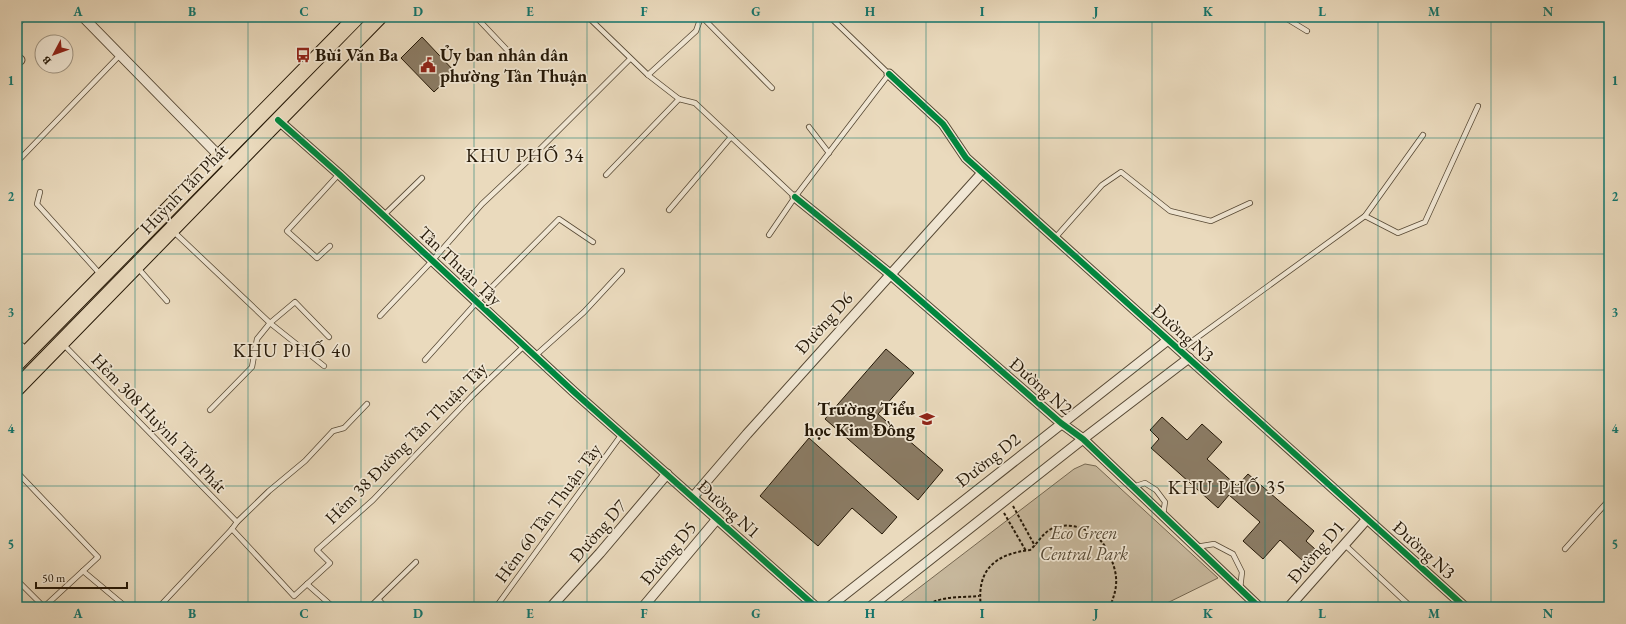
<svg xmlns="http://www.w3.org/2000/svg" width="1626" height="624" font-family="'EB Garamond',serif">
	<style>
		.green { fill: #c8b99e; stroke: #766852 }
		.building { fill: #8b7c65; stroke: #241706 }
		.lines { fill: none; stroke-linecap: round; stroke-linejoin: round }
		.service-casing { stroke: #564834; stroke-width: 6 }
		.minor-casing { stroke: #564834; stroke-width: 11 }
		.primary-casing { stroke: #241706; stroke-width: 17 }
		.path { stroke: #241706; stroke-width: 2; stroke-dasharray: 3 2; stroke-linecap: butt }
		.service { stroke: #f1e7d4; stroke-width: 4.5 }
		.minor { stroke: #f1e7d4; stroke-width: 9 }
		.primary { stroke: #eadabd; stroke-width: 15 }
		.cycleway-casing { stroke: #f1e7d4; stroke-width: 8 }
		.cycleway { stroke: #00873e; stroke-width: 6 }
		.grid { fill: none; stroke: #0f766e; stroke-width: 1; stroke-opacity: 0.55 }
		.labels { text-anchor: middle; stroke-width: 3.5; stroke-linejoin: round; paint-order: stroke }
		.poi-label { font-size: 18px; font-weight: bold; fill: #241706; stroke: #f1e7d4; text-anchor: start }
		.street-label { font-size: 18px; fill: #241706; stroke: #f1e7d4 }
		.park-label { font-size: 18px; font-style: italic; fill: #554834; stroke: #f1e7d4 }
		.neighbourhood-label { font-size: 19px; letter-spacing: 1px; fill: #241706; stroke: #f1e7d4 }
		.neatline { fill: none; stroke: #0f766e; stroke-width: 1.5 }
		.grid-label { font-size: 13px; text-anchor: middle; font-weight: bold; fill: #0f766e }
	</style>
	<rect width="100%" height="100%" fill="#eadabd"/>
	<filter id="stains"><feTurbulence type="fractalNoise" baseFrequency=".005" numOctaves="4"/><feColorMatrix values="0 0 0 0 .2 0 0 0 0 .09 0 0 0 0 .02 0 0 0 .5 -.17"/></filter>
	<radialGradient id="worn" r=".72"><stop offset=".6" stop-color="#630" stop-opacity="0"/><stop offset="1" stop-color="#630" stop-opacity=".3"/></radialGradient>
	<path class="green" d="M1085,464l11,2 122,112 -59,29h-265l180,-138z"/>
	<g class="building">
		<path d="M422,37l33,35 -21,20 -33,-34z"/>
		<path d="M886,349l28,24 -36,41 65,56 -25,30 -93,-81z"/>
		<path d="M1162,417l25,23 15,-16 20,18 -15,17 30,27 11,-12 66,57 -8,10 9,8 -11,13 -24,-22 -17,19 -20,-18 17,-19 -31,-27 -11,13 -67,-60 8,-9 -9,-9z"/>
		<path d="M809,438l88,79 -15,17 -30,-26 -34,38 -58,-50z"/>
	</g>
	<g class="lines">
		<g class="service-casing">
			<g id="service">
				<path d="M476,17l33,35"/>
				<path d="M588,17l60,58 31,24 16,4 100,94"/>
				<path d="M702,17l70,71"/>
				<path d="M1284,17l23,14"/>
				<path d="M17,26l7,-9"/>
				<path d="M648,75l48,-44 5,-14"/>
				<path d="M809,127l20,26"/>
				<path d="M17,162l104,-108"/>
				<path d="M606,175l73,-76"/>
				<path d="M40,192l-3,12 64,71"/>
				<path d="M669,210l62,-73"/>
				<path d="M384,215l38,-37"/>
				<path d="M1365,216l33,17 27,-11 53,-116"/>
				<path d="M173,231l97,92 54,43"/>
				<path d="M769,235l26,-38 94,-123 -59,-57"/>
				<path d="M1055,238l47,-53 19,-13 49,39 41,10 39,-18"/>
				<path d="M330,246l-13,12 -30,-27 52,-57"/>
				<path d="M137,267l30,34"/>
				<path d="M380,316l52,-55 50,-57 51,-48 97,-97"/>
				<path d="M17,341l10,9"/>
				<path d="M63,344l174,178"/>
				<path d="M1180,350l185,-134 58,-81"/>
				<path d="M535,356l49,-44 38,-41"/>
				<path d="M425,360l52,-58 82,-83 34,23"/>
				<path d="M210,410l42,-43 5,-28 13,-16 25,-21 34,35"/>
				<path d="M17,472l81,85 -15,14 43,36"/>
				<path d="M1133,487l12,-4 11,7 9,12 -2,13"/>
				<path d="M232,529l62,67 36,-33 -13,-13 56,-50 100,-105 51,-49"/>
				<path d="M1344,544l67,63"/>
				<path d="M1196,547l18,-3 19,10 9,18 -2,17"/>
				<path d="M1565,549l44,-49"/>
				<path d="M17,580l27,27"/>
				<path d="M307,584l26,23"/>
				<path d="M379,600l6,7"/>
				<path d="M44,607l39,-36"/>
				<path d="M159,607l73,-78 5,-7 32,-31 36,-30 28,-30 11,-3 23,-24"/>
				<path d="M370,607l46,-45"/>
				<path d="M496,607l126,-173"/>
			</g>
		</g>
		<g class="minor-casing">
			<g id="minor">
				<path d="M83,17l148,151"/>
				<path d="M17,58l3,2"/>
				<path d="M889,74l54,50 23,34 499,449"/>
				<path d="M278,120l61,54 235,218 242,215"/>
				<path d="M795,197l95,77 171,149 22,16 176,168"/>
				<path d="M693,497l54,-63 235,-261"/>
				<path d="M551,607l49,-54 67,-79"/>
				<path d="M643,607l74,-88"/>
				<path d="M829,607l339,-267"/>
				<path d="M870,607l213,-168 106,-81"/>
				<path d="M1289,607l78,-88"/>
			</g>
		</g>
		<g class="primary-casing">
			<g id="primary">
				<path d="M17,363l340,-346"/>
				<path d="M17,388l362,-371"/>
			</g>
		</g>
		<g class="path">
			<path d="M1013,506l22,40"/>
			<path d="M1004,513l22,38"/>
			<path d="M925,607c15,-12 36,-9 54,-11"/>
			<path d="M981,607c-5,-37 14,-53 49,-57 8,-7 12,-16 21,-21 15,-8 39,-1 49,11 8,8 15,26 16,37 1,11 -2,19 -6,30"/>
		</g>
		<use href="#service" class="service"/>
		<use href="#minor" class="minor"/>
		<use href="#primary" class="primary"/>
		<g class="cycleway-casing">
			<g id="cycleway">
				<path d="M889,74l54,50 23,34 499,449"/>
				<path d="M278,120l61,54 235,218 242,215"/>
				<path d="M795,197l95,77 171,149 22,16 176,168"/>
			</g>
		</g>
		<use href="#cycleway" class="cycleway"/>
	</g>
	<path class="grid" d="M135,17v590M248,17v590M361,17v590M474,17v590M587,17v590M700,17v590M813,17v590M926,17v590M1039,17v590M1152,17v590M1265,17v590M1378,17v590M1491,17v590M17,138h1592M17,254h1592M17,370h1592M17,486h1592"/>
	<defs>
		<g id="bus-bare" transform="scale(1.2)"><path d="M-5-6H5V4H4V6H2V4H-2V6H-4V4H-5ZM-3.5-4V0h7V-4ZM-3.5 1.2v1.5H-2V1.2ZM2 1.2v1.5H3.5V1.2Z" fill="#8f2418" stroke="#f1e7d4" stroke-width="2.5" paint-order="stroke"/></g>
		<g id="civic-bare" transform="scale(1.2)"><path d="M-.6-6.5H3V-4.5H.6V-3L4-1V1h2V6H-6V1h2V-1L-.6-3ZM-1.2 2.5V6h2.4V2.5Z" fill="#8f2418" stroke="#f1e7d4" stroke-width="2.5" paint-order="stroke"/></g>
		<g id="school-bare" transform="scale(1.2)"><path d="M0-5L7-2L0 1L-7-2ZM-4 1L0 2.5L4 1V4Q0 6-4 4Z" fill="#8f2418" stroke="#f1e7d4" stroke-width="2.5" paint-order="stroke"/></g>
	</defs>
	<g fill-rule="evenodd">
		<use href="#bus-bare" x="303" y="55"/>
		<use href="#civic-bare" x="428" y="65"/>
		<use href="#school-bare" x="927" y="419"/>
	</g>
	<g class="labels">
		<g class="poi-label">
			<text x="315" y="61">Bùi Văn Ba</text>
			<text x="440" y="61">Ủy ban nhân dân<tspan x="440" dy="21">phường Tân Thuận</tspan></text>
			<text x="915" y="415" text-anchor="end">Trường Tiểu<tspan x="915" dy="21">học Kim Đồng</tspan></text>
		</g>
		<g class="street-label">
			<text transform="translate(184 189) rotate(-46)" y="6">Huỳnh Tấn Phát</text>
			<text transform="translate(460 266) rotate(43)" y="6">Tân Thuận Tây</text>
			<text transform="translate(824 323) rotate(-48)" y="6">Đường D6</text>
			<text transform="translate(1183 333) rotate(42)" y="6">Đường N3</text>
			<text transform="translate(1041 386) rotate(41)" y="6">Đường N2</text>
			<text transform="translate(159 423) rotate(46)" y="6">Hẻm 308 Huỳnh Tấn Phát</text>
			<text transform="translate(406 443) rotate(-45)" y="6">Hẻm 38 Đường Tân Thuận Tây</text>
			<text transform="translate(988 460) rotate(-38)" y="6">Đường D2</text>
			<text transform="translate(729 509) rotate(42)" y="6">Đường N1</text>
			<text transform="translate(548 513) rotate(-54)" y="6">Hẻm 60 Tân Thuận Tây</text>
			<text transform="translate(598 531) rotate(-49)" y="6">Đường D7</text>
			<text transform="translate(1424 550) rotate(42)" y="6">Đường N3</text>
			<text transform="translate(1316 552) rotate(-49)" y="6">Đường D1</text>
			<text transform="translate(668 553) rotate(-50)" y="6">Đường D5</text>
		</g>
		<g class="park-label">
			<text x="1084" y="539">Eco Green<tspan x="1084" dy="21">Central Park</tspan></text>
		</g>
		<g class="neighbourhood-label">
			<text x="525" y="162">KHU PHỐ 34</text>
			<text x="292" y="357">KHU PHỐ 40</text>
			<text x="1227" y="494">KHU PHỐ 35</text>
		</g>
	</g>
	<rect width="1626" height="624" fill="none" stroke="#eadabd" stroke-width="44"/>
	<g transform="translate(54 54) rotate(229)"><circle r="19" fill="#f1e7d4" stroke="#9f9482"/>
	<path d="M0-3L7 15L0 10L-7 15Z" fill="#8f2418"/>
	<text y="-6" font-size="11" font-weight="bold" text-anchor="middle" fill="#241706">B</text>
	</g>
	<path d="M36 582v6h91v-6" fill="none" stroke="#241706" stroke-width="2"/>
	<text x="42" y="582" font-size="12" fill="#241706" stroke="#f1e7d4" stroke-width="3" paint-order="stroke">50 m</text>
	<rect x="22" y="22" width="1582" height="580" class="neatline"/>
	<g class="grid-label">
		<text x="78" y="16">A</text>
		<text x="192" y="16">B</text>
		<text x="304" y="16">C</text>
		<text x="418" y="16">D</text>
		<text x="530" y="16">E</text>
		<text x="644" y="16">F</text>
		<text x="756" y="16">G</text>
		<text x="870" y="16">H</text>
		<text x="982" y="16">I</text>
		<text x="1096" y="16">J</text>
		<text x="1208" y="16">K</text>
		<text x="1322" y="16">L</text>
		<text x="1434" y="16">M</text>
		<text x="1548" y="16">N</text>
		<text x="11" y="85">1</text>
		<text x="1615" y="85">1</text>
		<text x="11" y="201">2</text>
		<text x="1615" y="201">2</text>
		<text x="11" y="317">3</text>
		<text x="1615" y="317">3</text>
		<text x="11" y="433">4</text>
		<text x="1615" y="433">4</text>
		<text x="11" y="549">5</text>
		<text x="1615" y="549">5</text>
		<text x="78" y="618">A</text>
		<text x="192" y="618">B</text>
		<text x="304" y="618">C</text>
		<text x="418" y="618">D</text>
		<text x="530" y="618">E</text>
		<text x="644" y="618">F</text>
		<text x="756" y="618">G</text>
		<text x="870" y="618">H</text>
		<text x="982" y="618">I</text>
		<text x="1096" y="618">J</text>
		<text x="1208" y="618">K</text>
		<text x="1322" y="618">L</text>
		<text x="1434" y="618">M</text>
		<text x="1548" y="618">N</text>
	</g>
	<rect width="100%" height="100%" filter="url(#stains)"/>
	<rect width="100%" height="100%" fill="url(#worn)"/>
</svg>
